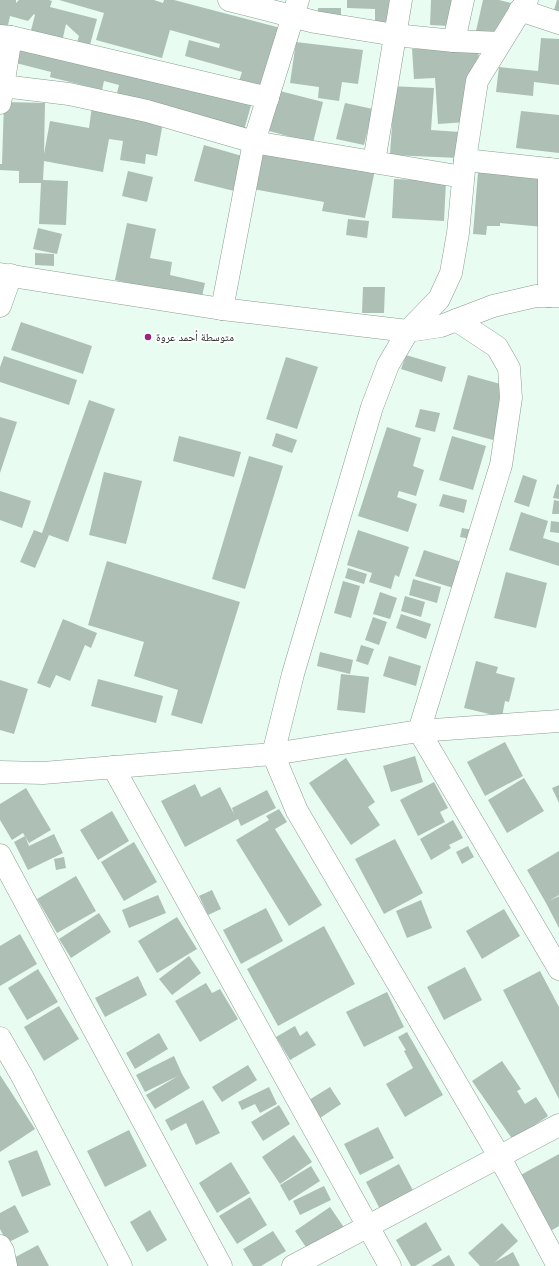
<svg xmlns="http://www.w3.org/2000/svg" width="559" height="1266" font-family="'Noto Sans','Noto Naskh Arabic',sans-serif">
	<style>
		.building { fill: #aec0b6 }
		.lines { fill: none; stroke-linecap: round; stroke-linejoin: round }
		.minor-casing { stroke: #8c9d93; stroke-width: 23 }
		.minor { stroke: #fff; stroke-width: 22 }
		.poi-dot { fill: #9c247e; stroke: #fff; stroke-width: 1.5 }
		.labels { text-anchor: middle; stroke-width: 3.5; stroke-linejoin: round; paint-order: stroke }
		.poi-label { font-size: 11px; fill: #212824; stroke: #fff; text-anchor: start }
	</style>
	<rect width="100%" height="100%" fill="#e9fcf1"/>
	<g class="building">
		<path d="M0,0h16v3l3,-3h30l3,1 -2,6 47,12 -7,26 -13,-3 2,-6 -13,-12 -4,18 -32,-8 5,-19 -1,-1 -6,7 -18,-5 -3,14 -7,-1z"/>
		<path d="M59,0h95l9,3 1,-3h10l118,31 -16,59 47,12 -10,41 -51,-14 10,-39 -33,-9 3,-9 -57,-16 4,-16 30,8 1,-4 -50,-14 -8,28 -66,-18 8,-27z"/>
		<path d="M347,0h51l-1,25h-22v-16l-28,-1z"/>
		<path d="M431,0h38l-1,27 -38,-2z"/>
		<path d="M483,0h16l23,6 -9,34 -37,-9z"/>
		<path d="M557,0h2v11l-5,-1z"/>
		<path d="M318,8h23v14h-24z"/>
		<path d="M541,38l18,1v46l-25,-3 -1,14 -37,-4 3,-25 39,4z"/>
		<path d="M17,42l235,60 -8,28 -128,-33 3,-12 -15,-4 -2,9 -52,-13 1,-5 -39,-10z"/>
		<path d="M296,42l67,8 -5,34 -16,-2 -3,19 -21,-3 1,-11 -29,-4z"/>
		<path d="M478,45l2,33 -13,44 -29,2 -3,-46 -21,1 -2,-30z"/>
		<path d="M389,86l45,2 -3,42 29,2 -1,26 -69,-3 3,-46z"/>
		<path d="M4,102l41,1 -1,51 6,-33 39,7 3,-22 71,16 -6,34 -11,-2 -1,10 -25,-4 3,-19 -14,-2 -6,33 -59,-11 -1,19 25,1 -2,44 -27,-1 2,-41h-22v-12l-19,-1v-6h2z"/>
		<path d="M345,103l28,6 -9,36 -28,-6z"/>
		<path d="M521,111l38,4v38l-43,-5z"/>
		<path d="M204,145l38,11 -4,36 -44,-11z"/>
		<path d="M260,149l115,21 -10,48 -43,-7 2,-9 -71,-13z"/>
		<path d="M128,171l25,6 -6,25 -25,-6z"/>
		<path d="M478,172l70,5 -4,50 -44,-4v3h-13l-1,9 -13,-1z"/>
		<path d="M394,179l52,2 -2,40 -52,-3z"/>
		<path d="M348,219l21,2 -2,17 -21,-3z"/>
		<path d="M127,223l29,6 -6,29 22,4 -2,13 35,8 -5,22 -60,-19 -25,-6z"/>
		<path d="M38,228l24,6 -5,20 -24,-5z"/>
		<path d="M35,253l19,1v12l-19,-1z"/>
		<path d="M363,287h22l-1,26h-22z"/>
		<path d="M21,322l71,24 -9,28 -72,-24z"/>
		<path d="M406,355l40,12 -4,15 -41,-13z"/>
		<path d="M4,356l73,24 -8,25 -69,-23v-15z"/>
		<path d="M286,357l32,10 -21,62 -31,-10z"/>
		<path d="M468,375l36,10v14l-11,41 -40,-11z"/>
		<path d="M89,400l26,9 -47,133 -19,-7 -14,33 -15,-6 14,-32 8,3z"/>
		<path d="M420,409l20,4 -5,19 -20,-5z"/>
		<path d="M0,417l17,5 -17,51z"/>
		<path d="M387,427l34,11 -8,28 11,4 -8,26 -17,-5 -2,6 20,7 -9,28 -50,-16z"/>
		<path d="M276,433l21,7 -5,13 -20,-7z"/>
		<path d="M179,436l62,16 -7,25 -61,-16z"/>
		<path d="M452,436l34,10 -13,44 -34,-10z"/>
		<path d="M249,456l34,10 -38,123 -33,-10z"/>
		<path d="M104,472l38,9 -16,63 -37,-9z"/>
		<path d="M523,475l14,5 -8,27 -15,-5z"/>
		<path d="M557,484l2,1v14l-6,-1z"/>
		<path d="M0,491l31,10 -9,27 -22,-8z"/>
		<path d="M443,494l24,6 -3,13 -25,-7z"/>
		<path d="M554,500l5,1v13h-7z"/>
		<path d="M521,512l27,9 -5,17 16,5v23l-50,-16z"/>
		<path d="M551,521l8,1v11l-9,-1z"/>
		<path d="M462,528l11,2 -2,9 -11,-2z"/>
		<path d="M358,530l51,17 -10,30 -4,-2 -4,14 -22,-7 3,-9 -25,-8z"/>
		<path d="M424,550l50,16 -8,26 -51,-16z"/>
		<path d="M107,561l133,41 -38,122 -31,-9 7,-25 -44,-14 10,-34 -56,-17z"/>
		<path d="M348,568l19,6 -3,10 -19,-6z"/>
		<path d="M506,572l41,11 -11,45 -42,-10z"/>
		<path d="M413,579l28,8 -4,16 -28,-8z"/>
		<path d="M343,581l17,5 -9,32 -17,-5z"/>
		<path d="M380,592l17,6 -7,21 -17,-5z"/>
		<path d="M405,596l20,6 -4,15 -20,-6z"/>
		<path d="M401,614l30,10 -5,15 -30,-11z"/>
		<path d="M373,617l14,5 -8,23 -14,-5z"/>
		<path d="M63,619l34,14 -6,15 -6,-3 -15,36 -14,-6 -6,13 -13,-5z"/>
		<path d="M361,645l13,4 -6,16 -12,-4z"/>
		<path d="M320,652l33,8 -3,14 -33,-8z"/>
		<path d="M389,656l32,10 -5,20 -33,-10z"/>
		<path d="M476,661l22,6 -2,6 19,5 -6,24 -4,-1 -3,16 -38,-9z"/>
		<path d="M341,674l28,3 -4,36 -28,-3z"/>
		<path d="M98,679l65,17 -7,27 -65,-17z"/>
		<path d="M0,680l28,9 -14,45 -14,-4z"/>
		<path d="M505,742l18,34 -38,20 -18,-34z"/>
		<path d="M415,756l8,26 -32,10 -8,-26z"/>
		<path d="M346,758l29,44 -7,5 12,18 -29,20 -42,-62z"/>
		<path d="M524,778l20,33 -37,22 -19,-33z"/>
		<path d="M434,782l14,26 -8,4 5,10 -27,14 -18,-36z"/>
		<path d="M195,784l6,13 19,-10 14,27 -2,-6 35,-18 9,18 -35,18 -3,-7 -53,28 -24,-46z"/>
		<path d="M559,785v18l-7,-15z"/>
		<path d="M26,788l25,42 -22,13 -6,-10 -11,7 -12,-20v-16z"/>
		<path d="M279,809l8,13 -12,7 47,76 -33,21 -53,-86 33,-20 -3,-4z"/>
		<path d="M112,811l17,30 -31,19 -18,-30z"/>
		<path d="M453,820l10,18 -14,7 2,3 -20,12 -11,-21z"/>
		<path d="M54,834l9,19 -35,17 -14,-28 11,-6 4,10z"/>
		<path d="M395,839l28,54 -39,21 -29,-55z"/>
		<path d="M134,842l23,40 -33,19 -23,-39z"/>
		<path d="M468,846l6,11 -12,7 -6,-12z"/>
		<path d="M559,851v44l-10,6 10,-5v32l-13,-25 -19,-33z"/>
		<path d="M64,857l2,11 -10,2 -2,-11z"/>
		<path d="M76,876l20,35 -39,22 -20,-34z"/>
		<path d="M212,890l9,19 -13,6 -9,-19z"/>
		<path d="M158,895l8,18 -37,15 -7,-18z"/>
		<path d="M421,900l11,28 -25,10 -11,-27z"/>
		<path d="M266,908l17,33 -42,23 -18,-34z"/>
		<path d="M504,909l16,27 -38,23 -16,-28z"/>
		<path d="M99,913l12,19 -40,26 -12,-19z"/>
		<path d="M177,917l20,32 -40,24 -19,-32z"/>
		<path d="M324,926l31,58 -77,42 -31,-57z"/>
		<path d="M20,934l17,30 -37,22v-40z"/>
		<path d="M189,956l12,17 -29,22 -13,-16z"/>
		<path d="M465,967l17,33 -38,20 -17,-33z"/>
		<path d="M38,969l20,33 -31,18 -19,-32z"/>
		<path d="M540,971l19,36v92l-56,-109z"/>
		<path d="M138,976l9,19 -42,22 -10,-19z"/>
		<path d="M206,983l6,10 8,-4 18,30 -38,23 -25,-41z"/>
		<path d="M387,992l17,35 -40,20 -18,-35z"/>
		<path d="M59,1006l20,33 -35,22 -20,-34z"/>
		<path d="M295,1026l5,10 7,-5 9,14 -26,15 -14,-23z"/>
		<path d="M407,1032l36,63 -38,22 -19,-33 27,-16 -9,-17 2,-1 -8,-13z"/>
		<path d="M159,1033l9,16 -33,20 -9,-16z"/>
		<path d="M174,1056l8,18 8,14 -35,21 -9,-14 32,-19 -33,16 -9,-17z"/>
		<path d="M502,1061l19,28 -4,2 8,13 11,-7 12,19 -35,24 -41,-59z"/>
		<path d="M248,1065l9,15 -35,22 -10,-15z"/>
		<path d="M0,1075l35,54 -35,23z"/>
		<path d="M269,1087l8,17 -17,9 -5,-9 -13,6 -4,-8z"/>
		<path d="M330,1087l11,17 -21,14 -11,-18z"/>
		<path d="M203,1100l17,33 -24,12 -10,-22 -15,8 -6,-11z"/>
		<path d="M279,1105l11,19 -27,17 -12,-19z"/>
		<path d="M378,1127l16,31 -34,17 -16,-31z"/>
		<path d="M129,1130l18,36 -42,21 -18,-36z"/>
		<path d="M294,1135l18,27 -32,22 -18,-27z"/>
		<path d="M37,1150l14,35 -29,12 -14,-36z"/>
		<path d="M559,1154v72l-12,7 -30,-56z"/>
		<path d="M231,1162l19,31 -33,20 -18,-30z"/>
		<path d="M399,1164l18,34 -34,17 -17,-33z"/>
		<path d="M311,1166l9,15 -31,20 -9,-16z"/>
		<path d="M324,1186l7,14 -31,15 -7,-14z"/>
		<path d="M250,1197l17,28 -30,19 -18,-28z"/>
		<path d="M15,1205l14,27 -22,11 -7,-14v-16z"/>
		<path d="M330,1207l15,22 -35,24 -15,-22z"/>
		<path d="M150,1210l17,30 -20,12 -17,-30z"/>
		<path d="M426,1222l16,28 -27,16h-4l-15,-26z"/>
		<path d="M502,1223l16,18 -23,21 18,-10 7,14h-40l-12,-13z"/>
		<path d="M273,1231l13,20 -25,15h-8l-10,-17z"/>
		<path d="M38,1245l11,21h-36l-3,-6z"/>
		<path d="M449,1255l6,11h-24z"/>
	</g>
	<g class="lines">
		<g class="minor-casing">
			<g id="minor">
				<path d="M229,0l86,22 80,13 59,6 46,2"/>
				<path d="M527,0l-50,81 -12,79 -7,73 -7,40 -12,26 -31,32 -20,34 -16,42 -79,267 -20,80 24,57 202,345 59,110"/>
				<path d="M520,10l39,13"/>
				<path d="M0,36l11,1 257,61"/>
				<path d="M454,41l9,-41"/>
				<path d="M3,86l8,-49"/>
				<path d="M0,103l3,-17 66,8 78,17 107,31 209,35"/>
				<path d="M465,160l94,10"/>
				<path d="M374,162l27,-162"/>
				<path d="M0,274l222,35 186,22 33,-5 52,-20 43,-10h23"/>
				<path d="M549,296v-127"/>
				<path d="M0,306l11,-31"/>
				<path d="M222,309l32,-167 44,-142"/>
				<path d="M456,320l41,27 12,21 2,30 -10,67 -82,266 140,238"/>
				<path d="M113,767l277,499"/>
				<path d="M0,772l43,1 230,-19 146,-23 140,-10"/>
				<path d="M0,855l221,411"/>
				<path d="M0,1038l22,38 99,190"/>
				<path d="M0,1246l3,5 3,15"/>
				<path d="M293,1266l266,-141"/>
			</g>
		</g>
		<use href="#minor" class="minor"/>
	</g>
	<circle class="poi-dot" cx="148" cy="337" r="4"/>
	<g class="labels">
		<g class="poi-label">
			<text x="156" y="341">متوسطة أحمد عروة</text>
		</g>
	</g>
</svg>
